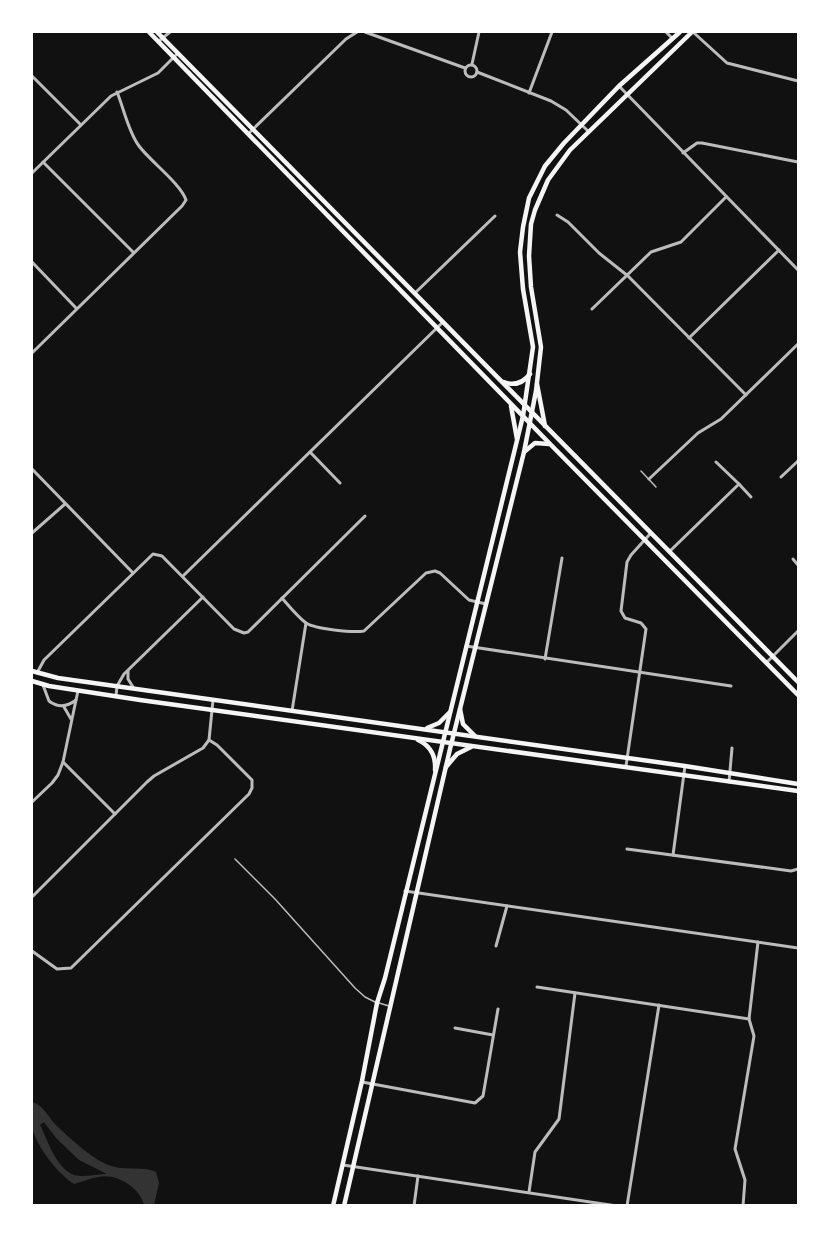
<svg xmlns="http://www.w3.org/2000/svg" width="830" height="1237" font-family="'Space Grotesk',sans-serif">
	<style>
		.water { fill: #333; fill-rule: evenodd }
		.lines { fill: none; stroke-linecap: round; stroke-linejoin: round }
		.service { stroke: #bcbcbc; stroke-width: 1.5 }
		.minor { stroke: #bcbcbc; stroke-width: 3 }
		.secondary { stroke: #f5f5f5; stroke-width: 4.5 }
		.primary { stroke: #f5f5f5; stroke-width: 4.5 }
	</style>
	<rect width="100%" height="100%" fill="#111"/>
	<path class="water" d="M32,1102c12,3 17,17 26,25 14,13 31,29 48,37 16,8 34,1 50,8l3,11 -5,22h-10c-4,-17 -27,-32 -46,-28 -8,1 -16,5 -24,7 -16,-10 -39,-39 -42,-58 -2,-7 -1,-17 0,-24zM44,1122l12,16 23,22 28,14c-10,0 -23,4 -33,1 -18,-7 -26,-34 -34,-50z"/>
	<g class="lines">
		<g class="service">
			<path d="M641,471l15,16"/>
			<path d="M235,859l40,40 80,89 10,9 10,5"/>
			<path d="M379,1003l10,3"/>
		</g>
		<g class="minor">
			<path d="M365,32l100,36"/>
			<path d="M666,32l6,6"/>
			<path d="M693,32l34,31 71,18"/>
			<path d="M159,41l11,-9"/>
			<path d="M472,64l7,-32"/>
			<circle cx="471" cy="71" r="6"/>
			<path d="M477,72l74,29 15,9 22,21"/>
			<path d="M32,76l49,49"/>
			<path d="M619,86l179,184"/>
			<path d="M529,93l23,-61"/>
			<path d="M248,134l98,-95 11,-7"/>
			<path d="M683,153l14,-10h5l96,19"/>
			<path d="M43,162l90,90"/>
			<path d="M32,173l79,-77 47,-23 20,-20"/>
			<path d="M557,215l11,7 31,31 29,23 118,119"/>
			<path d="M32,262l44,46"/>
			<path d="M415,293l80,-77"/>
			<path d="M592,309l59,-57 30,-10 45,-45"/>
			<path d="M689,338l90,-88"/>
			<path d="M32,353l150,-147 4,-6c-5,-16 -36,-39 -47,-54 -11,-15 -15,-37 -22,-54"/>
			<path d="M310,452l30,31"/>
			<path d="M32,469l101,104"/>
			<path d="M781,477l17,-16"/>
			<path d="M649,479l49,-46 23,-14 77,-75"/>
			<path d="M739,484l12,13"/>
			<path d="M32,533l33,-29"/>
			<path d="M670,551l69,-67 -23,-22"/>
			<path d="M793,559l5,6"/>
			<path d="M183,576l260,-254"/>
			<path d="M282,598c7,8 15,18 24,25 9,6 47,10 58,8l62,-58 9,-2 5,2 29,27 17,4"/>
			<path d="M466,646l265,40"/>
			<path d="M545,659l17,-101"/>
			<path d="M767,662l31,-31"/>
			<path d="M128,671v8l5,8"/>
			<path d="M37,673l7,-13 109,-106 9,2 72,73 10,4 4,-1 117,-116"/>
			<path d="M43,685l6,16c9,7 18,6 27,-1l2,-9"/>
			<path d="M116,696l1,-10 7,-12 79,-77"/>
			<path d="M64,707l7,12"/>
			<path d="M292,711l14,-88"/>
			<path d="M63,762l52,52"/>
			<path d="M626,766l20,-137 -5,-6 -16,-5 -4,-7 6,-49 4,-7 19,-21"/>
			<path d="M729,782l3,-34"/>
			<path d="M32,802l20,-19 6,-8 5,-13 13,-62"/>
			<path d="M627,849l164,22 7,-2"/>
			<path d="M673,855l12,-89"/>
			<path d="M405,891l393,57"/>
			<path d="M32,897l115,-115 7,-6 49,-28 6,-8 4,-40"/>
			<path d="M496,946l11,-40"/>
			<path d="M32,951l25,18 14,-1 178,-174 3,-6v-8l-35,-35 -8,-5"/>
			<path d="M537,987l212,32"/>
			<path d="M455,1028l38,7"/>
			<path d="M362,1082l113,21 8,-7 15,-87"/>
			<path d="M343,1165l274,41"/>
			<path d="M529,1192l6,-40 24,-33 16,-126"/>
			<path d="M414,1206l4,-30"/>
			<path d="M627,1206l32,-201"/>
			<path d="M743,1206l2,-26 -10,-31 19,-113 -5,-17 9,-77"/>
		</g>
		<g class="secondary">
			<path d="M333,1206l29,-125 15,-78 8,-25 138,-562 10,-69 -10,-58 -3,-37 3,-25 6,-29 16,-32 19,-23 55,-57 61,-54"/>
			<path d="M344,1206l106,-457 74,-297 12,-61 5,-44 -10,-60 -2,-31 2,-32 4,-14 13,-30 22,-30 122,-118"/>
		</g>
		<g class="primary">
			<path d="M149,32l405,416 244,247"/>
			<path d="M157,32l641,650"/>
			<path d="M504,382c10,4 19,1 26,-8"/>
			<path d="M537,384l8,42"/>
			<path d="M511,406l6,33"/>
			<path d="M524,452l11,-9 14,1"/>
			<path d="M32,671l26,7 627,88 113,18"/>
			<path d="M32,681l17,5 91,14 658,91"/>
			<path d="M460,709l3,15 12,12"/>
			<path d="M427,728l12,-5 11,-11"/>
			<path d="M418,740c13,6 18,16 17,30"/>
			<path d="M446,767l11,-13 14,-7"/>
		</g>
	</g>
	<rect width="830" height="1237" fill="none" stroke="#ffffff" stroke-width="66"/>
</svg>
